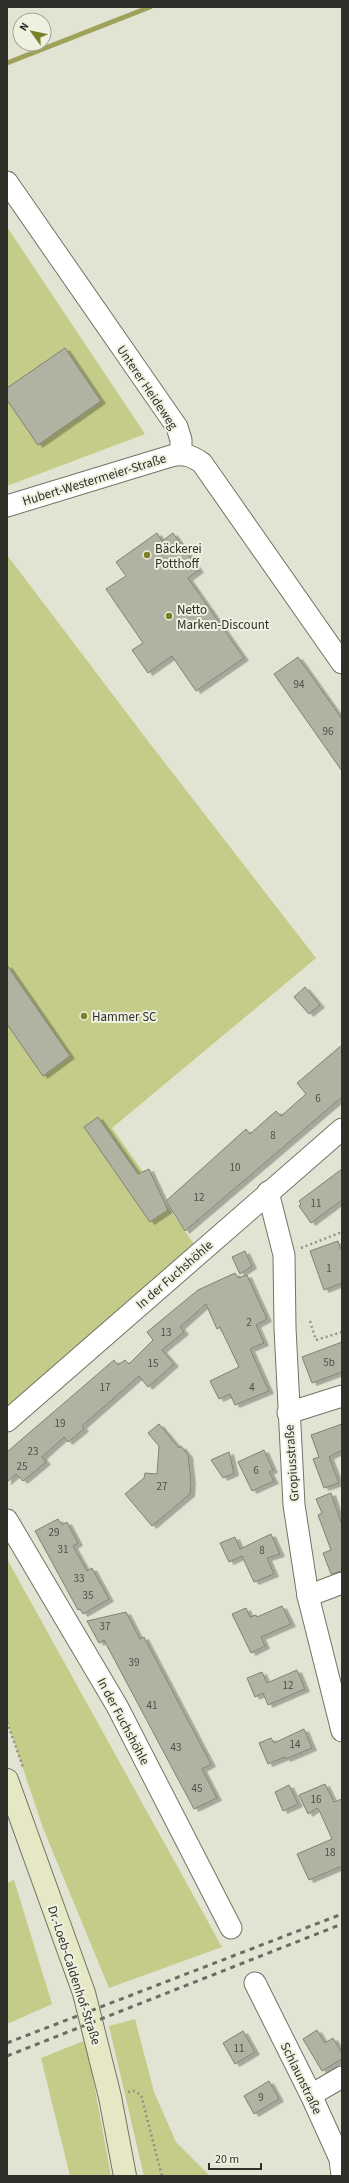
<svg xmlns="http://www.w3.org/2000/svg" width="349" height="2183" font-family="'Source Sans 3',sans-serif">
	<style>
		.green { fill: #c5cb88 }
		.lines { fill: none; stroke-linecap: round; stroke-linejoin: round }
		.stream { stroke: #9ea25b; stroke-width: 5 }
		.building { fill: #b0b2a2; stroke: #808272; filter: url(#shadow) }
		.minor-casing { stroke: #727465; stroke-width: 23 }
		.secondary-casing { stroke: #727465; stroke-width: 24 }
		.path { stroke: #919286; stroke-width: 2.5; stroke-dasharray: 2 3; stroke-linecap: butt }
		.minor { stroke: #fff; stroke-width: 21 }
		.secondary { stroke: #e6e8c5; stroke-width: 22 }
		.rail { stroke: #6b6c62; stroke-width: 3; stroke-dasharray: 5 5; stroke-linecap: butt }
		.poi-dot { fill: #7a7f29; stroke: #eff1e0; stroke-width: 1.5 }
		.labels { text-anchor: middle; stroke-width: 4; stroke-linejoin: round; paint-order: stroke }
		.number-label { font-size: 11px; fill: #505048 }
		.street-label { font-size: 13px; fill: #30302a; stroke: #eff1e0 }
		.poi-label { font-size: 13px; fill: #30302a; stroke: #eff1e0; text-anchor: start }
	</style>
	<defs>
		<filter id="shadow"><feDropShadow dx="4.5" dy="2.5" stdDeviation="0" flood-color="#0004"/></filter>
	</defs>
	<rect width="100%" height="100%" fill="#e2e4d3"/>
	<g class="green">
		<path d="M7,227l138,207 -138,52z"/>
		<path d="M7,555l144,190 165,213 -204,170 82,116 -187,163z"/>
		<path d="M7,1559l215,388 -113,41 -66,-160 -36,-107z"/>
		<path d="M14,1880l38,124 -45,20v-141z"/>
		<path d="M135,2019l19,73 22,50 34,34h-66l-35,-150z"/>
		<path d="M86,2040l25,136h-41l-29,-118z"/>
	</g>
	<g class="lines">
		<path class="stream" d="M7,63l143,-56"/>
	</g>
	<g class="building">
		<path d="M65,348l36,53 -63,44 -31,-45v-12z"/>
		<path d="M157,533l5,8 11,-8 26,37 -11,8 56,80 -48,33 -24,-35 -24,17 -16,-23 11,-7 -37,-54 20,-13 -10,-14z"/>
		<path d="M298,657l44,62v52l-68,-97z"/>
		<path d="M7,965l63,91 -27,20 -36,-52z"/>
		<path d="M305,987l15,18 -11,9 -15,-17z"/>
		<path d="M342,1045v52l-157,134 -19,-30 80,-72 4,5 26,-23 5,5 25,-22 -9,-11z"/>
		<path d="M98,1117l40,57 11,-5 19,41 -18,12 -66,-95z"/>
		<path d="M342,1169v31l-31,23 -12,-17 2,-2 -2,-3z"/>
		<path d="M338,1241l4,11v31l-18,7 -14,-39z"/>
		<path d="M245,1251l7,15 -12,8 -8,-17z"/>
		<path d="M235,1273l3,5 9,-3 20,44 -11,6 8,18 -14,6 19,42 -34,14 -5,-11 -11,5 -9,-18 29,-14 -19,-40 -3,2 -11,-25 -26,23 4,5 -22,18 12,14 -26,23 -9,-11 -57,50 2,3 -16,13 -4,-5 -22,20 4,5 -23,19 -7,-7 -9,8v-30l107,-92 4,5 7,-5 4,4 24,-24 -6,-8 51,-42z"/>
		<path d="M342,1342v30l-30,11 -10,-26z"/>
		<path d="M159,1424l20,24 2,-2 7,9 3,26 -1,13 -38,32 -27,-32 19,-16 1,-5 12,1 2,-28 -11,-13z"/>
		<path d="M342,1424v26l-13,7 10,26 -15,5 -11,-29 6,-2 -8,-22z"/>
		<path d="M264,1450l9,20 -4,2 5,9 -22,10 -14,-29z"/>
		<path d="M229,1452l5,21 -11,5 -12,-18z"/>
		<path d="M331,1493l11,32v46l-11,3 -8,-21 8,-3 -13,-35 4,-2 -6,-14z"/>
		<path d="M58,1519l4,6 5,-3 11,21 -5,3 14,25 5,-3 17,31 -26,15 -3,-5 -2,1 -43,-79z"/>
		<path d="M271,1534l9,20 -13,4 7,16 -20,8 -12,-26 -13,6 -9,-19 15,-6 5,12z"/>
		<path d="M282,1606l9,18 -30,13 4,9 -14,7 -19,-39 14,-6 4,9 6,-2 1,2z"/>
		<path d="M126,1612l14,27 4,-2 67,127 -9,5 15,29 -23,11 -90,-169 -5,3 -12,-22z"/>
		<path d="M297,1670l8,19 -37,16 -5,-12 -8,4 -8,-19 15,-6 5,11z"/>
		<path d="M304,1729l8,19 -26,11 -1,-2 -17,7 -9,-21 12,-5 3,5z"/>
		<path d="M325,1784l9,18 8,-3v67l-33,14 -12,-26 35,-15 -13,-29 -2,-2 -9,6 -9,-19z"/>
		<path d="M289,1785l9,19 -15,7 -8,-19z"/>
		<path d="M317,2030l8,13 8,-5 9,15v6l-20,12 -19,-32z"/>
		<path d="M243,2031l12,21 -20,12 -12,-21z"/>
		<path d="M269,2081l10,18 -25,15 -10,-18z"/>
	</g>
	<g class="lines">
		<g class="minor-casing">
			<g id="minor">
				<path d="M7,182l170,245 4,13v14"/>
				<path d="M7,506l164,-50c14,-3 21,0 31,7l140,200"/>
				<path d="M268,1192l16,63 1,73 9,177 14,91 34,135"/>
				<path d="M288,1413l54,-17"/>
				<path d="M7,1421l335,-292"/>
				<path d="M7,1520l110,186 114,222"/>
				<path d="M308,1596l34,-13"/>
				<path d="M255,1983l56,112 29,64 2,17"/>
				<path d="M311,2095l31,-18"/>
			</g>
		</g>
		<g class="secondary-casing">
			<path id="secondary" d="M7,1780l77,213 26,104 15,79"/>
		</g>
		<g class="path">
			<path d="M301,1248l41,-16"/>
			<path d="M310,1321l6,19 26,-8"/>
			<path d="M7,1722l16,45"/>
			<path d="M128,2092l6,-1 7,4 21,81"/>
		</g>
		<use href="#minor" class="minor"/>
		<use href="#secondary" class="secondary"/>
		<g class="rail">
			<path d="M7,2043l335,-129"/>
			<path d="M7,2056l335,-132"/>
		</g>
	</g>
	<g class="poi-dot">
		<circle cx="147" cy="555" r="4"/>
		<circle cx="169" cy="616" r="4"/>
		<circle cx="84" cy="1016" r="4"/>
	</g>
	<g class="labels">
		<g class="number-label">
			<text x="299" y="688">94</text>
			<text x="328" y="735">96</text>
			<text x="318" y="1102">6</text>
			<text x="273" y="1139">8</text>
			<text x="235" y="1171">10</text>
			<text x="199" y="1201">12</text>
			<text x="316" y="1207">11</text>
			<text x="329" y="1272">1</text>
			<text x="249" y="1326">2</text>
			<text x="166" y="1336">13</text>
			<text x="329" y="1366">5b</text>
			<text x="153" y="1367">15</text>
			<text x="105" y="1391">17</text>
			<text x="252" y="1391">4</text>
			<text x="60" y="1427">19</text>
			<text x="33" y="1455">23</text>
			<text x="22" y="1470">25</text>
			<text x="256" y="1474">6</text>
			<text x="162" y="1490">27</text>
			<text x="54" y="1536">29</text>
			<text x="63" y="1553">31</text>
			<text x="262" y="1554">8</text>
			<text x="79" y="1582">33</text>
			<text x="88" y="1599">35</text>
			<text x="105" y="1630">37</text>
			<text x="134" y="1666">39</text>
			<text x="288" y="1689">12</text>
			<text x="152" y="1709">41</text>
			<text x="295" y="1748">14</text>
			<text x="176" y="1751">43</text>
			<text x="197" y="1792">45</text>
			<text x="316" y="1803">16</text>
			<text x="330" y="1856">18</text>
			<text x="239" y="2052">11</text>
			<text x="261" y="2101">9</text>
		</g>
		<g class="street-label">
			<text transform="translate(148 387) rotate(56)" y="5">Unterer Heideweg</text>
			<text transform="translate(94 479) rotate(-17)" y="5">Hubert-Westermeier-Straße</text>
			<text transform="translate(174 1274) rotate(-41)" y="5">In der Fuchshöhle</text>
			<text transform="translate(291 1463) rotate(-94)" y="5">Gropiusstraße</text>
			<text transform="translate(124 1721) rotate(62)" y="5">In der Fuchshöhle</text>
			<text transform="translate(75 1975) rotate(72)" y="5">Dr.-Loeb-Caldenhof-Straße</text>
			<text transform="translate(302 2078) rotate(64)" y="5">Schlaunstraße</text>
		</g>
		<g class="poi-label">
			<text x="155" y="553">Bäckerei<tspan x="155" dy="15">Potthoff</tspan></text>
			<text x="177" y="614">Netto<tspan x="177" dy="15">Marken-Discount</tspan></text>
			<text x="92" y="1021">Hammer SC</text>
		</g>
	</g>
	<rect width="349" height="2183" fill="none" stroke="#30302a" stroke-width="16"/>
	<g transform="translate(32 32) rotate(303)"><circle r="19" fill="#eff1e0" stroke="#a3a497"/>
	<path d="M0-3L7 15L0 10L-7 15Z" fill="#7a7f29"/>
	<text y="-6" font-size="11" font-weight="bold" text-anchor="middle" fill="#30302a">N</text>
	</g>
	<path d="M209 2163v6h52v-6" fill="none" stroke="#30302a" stroke-width="2"/>
	<text x="215" y="2163" font-size="12" fill="#30302a" stroke="#eff1e0" stroke-width="3" paint-order="stroke">20 m</text>
</svg>
